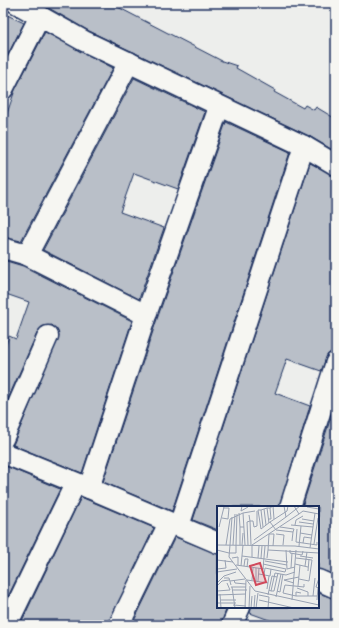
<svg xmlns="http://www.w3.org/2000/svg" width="339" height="628" font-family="Kalam,sans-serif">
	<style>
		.building { fill: #b9bfc8; stroke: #1b2f5e }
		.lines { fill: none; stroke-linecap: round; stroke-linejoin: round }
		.street-casing { stroke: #1b2f5e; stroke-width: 23 }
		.street { stroke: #f6f6f2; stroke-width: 20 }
		.inset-road { fill: none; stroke: #99a2b3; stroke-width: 1 }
		.view { fill: #d1495b; fill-opacity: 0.15; stroke: #d1495b; stroke-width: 2 }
		.inset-edge { fill: none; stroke: #1b2f5e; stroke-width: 2 }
	</style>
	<rect width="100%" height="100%" fill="#edeeec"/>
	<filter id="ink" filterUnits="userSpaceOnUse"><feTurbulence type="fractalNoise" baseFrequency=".025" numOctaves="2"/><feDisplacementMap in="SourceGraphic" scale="8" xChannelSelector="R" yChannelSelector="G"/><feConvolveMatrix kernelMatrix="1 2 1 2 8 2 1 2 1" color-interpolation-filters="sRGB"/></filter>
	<g filter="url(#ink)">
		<g class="building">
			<path d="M40,3h70l112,58 15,5 -1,2 39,22 -1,2 29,16 2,-3 9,5 2,-3 20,12v33l-27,-16 -220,-105z"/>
			<path d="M3,13l21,10 -21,41z"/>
			<path d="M45,32l68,36 -92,173 -18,-4v-112l12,-35z"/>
			<path d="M134,78l71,34 -27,77 -44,-16 -14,39 44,16 -25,71 -96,-49z"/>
			<path d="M226,122l64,30 -118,359 -69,-29 54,-163z"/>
			<path d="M310,163l26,13v175l-8,3 -7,17 -34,-12 -12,34 35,13 -31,101h-61v23l-25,-10z"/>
			<path d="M3,260l20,6 109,55 -50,152 -69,-28 46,-110 -2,-5 -5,-5 -10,2 -4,4 -35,79v-56l6,-18 7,3 13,-37 -26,-9z"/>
			<path d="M332,414l4,2v159l-18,-6v-62h-16z"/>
			<path d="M3,465l57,24 -57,118z"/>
			<path d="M81,497l73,31 -46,97h-88z"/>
			<path d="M175,537l43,17v53h9l-6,18h-89z"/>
			<path d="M318,593l18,6v26h-53l-33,-12 1,-6h67z"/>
		</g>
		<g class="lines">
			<g class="street-casing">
				<g id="street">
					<path d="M16,3l68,38 220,105 32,19"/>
					<path d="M3,89l37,-73"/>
					<path d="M3,248l24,7 119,60"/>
					<path d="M27,255l102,-193"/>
					<path d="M3,439l45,-103"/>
					<path d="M3,453l86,35 129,55"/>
					<path d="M89,488l57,-173 73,-208"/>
					<path d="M290,507l46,-145"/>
					<path d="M179,526l125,-380"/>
					<path d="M318,580l18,8"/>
					<path d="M7,625l68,-141"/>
					<path d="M119,625l50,-102"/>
					<path d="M232,625l8,-18"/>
				</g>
			</g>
			<use href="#street" class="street"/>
		</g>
	</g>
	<g transform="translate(217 506)">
		<rect width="102" height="102" fill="#edeeec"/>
		<path class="inset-road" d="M25,0l-1,5 7,-4M67,0l2,11 14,-11M77,0l5,8 4,-3 16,3M90,1l12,2M50,2h3l1,11h-3M53,2l3,-2 1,13M47,3l3,-1 2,15M44,4l3,-1 2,16M40,5v15M22,7l1,14M5,12l6,1 1,-11h-6M85,13l12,2M53,16l17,-11 1,-5M82,16l14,2M74,19l22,2M78,19l1,-5 7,-4M2,21l5,-20M46,21l-2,-17h-3l3,19 9,-7 6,8 17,2 -1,9M63,21l14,2 -1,3M80,23l-1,13 21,3v-3M83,27l12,2M59,28l8,1 -1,10M37,34l32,-23M86,37l1,-6 7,1M97,38l4,-26M0,39l78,1 24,3v5M9,39l4,-26 13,-6M13,39l-1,12 26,34 64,14M13,39l2,-28M16,39l2,-31M19,39l1,-31M23,39v-18h4M25,39l1,-12M28,39l-2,-32 12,-2M31,39l-1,-23 3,-1 -1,-6M34,39l-1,-24h3l1,6 3,-1M82,40l2,-20M93,42l5,-35M0,44l12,3M51,44l1,-16h5l-1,12M69,44l1,19 8,-2M73,44v3l12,2 1,-4M12,47h7v-8M25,50l46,6M83,50l13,2M35,51v-12l47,-31M15,52l6,-1v8M41,52l1,-12M44,52l1,-12M50,52l1,-8 51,3M79,52l16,2 -3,21 -10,-2M0,54l16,2M48,55l22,4M46,58l23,5M78,58l13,3M19,59l28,4M24,60l2,-21M27,60l1,-7h3l-1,8M88,60l2,-14M74,62l1,-15M0,63l9,-1 -1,-8M46,63l2,-23M91,65l1,-12M0,66l20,-3M42,68l11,2 1,-7M47,69l1,-7 20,4 1,-3M7,72h5l2,7M102,72l-3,9 3,1M17,74l1,3 11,1M30,74l21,3M35,74l1,-12M13,75l15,-2M39,75v-13M41,75l1,-13M0,77l7,-7 12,-4M77,77l-10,-3 15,-3M0,80l5,-5 7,-1M81,80l2,-21M14,81h15M15,81l3,21M80,82l11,4v4M50,83l2,-13M16,84h14M52,84l2,1 4,-18 11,2 9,-3M0,85l13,-1 -3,-7M54,85h3l4,-18M60,85l3,1 3,-18M84,87l-5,-1v4h21M3,88l1,14M0,89l29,-1M42,89l10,2 -1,11M51,89l4,-19 5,1M79,90l-13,-3 2,-8 19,2v-3M96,90l2,-18M59,91l5,-23M4,94h15M42,94l35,8M75,94l4,-50M100,94l1,-13M0,97h19M16,99l13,1M28,102l1,-28M32,102l1,-22M34,102l1,-12M37,102l1,-13M39,102l2,-15"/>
		<path class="view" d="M43,57l6,19 -10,3 -6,-19z"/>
		<rect width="102" height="102" class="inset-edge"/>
	</g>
	<rect width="339" height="628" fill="none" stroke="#f6f6f2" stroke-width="16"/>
	<rect x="8" y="8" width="323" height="612" fill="none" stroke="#1b2f5e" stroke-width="1.5" filter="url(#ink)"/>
</svg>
